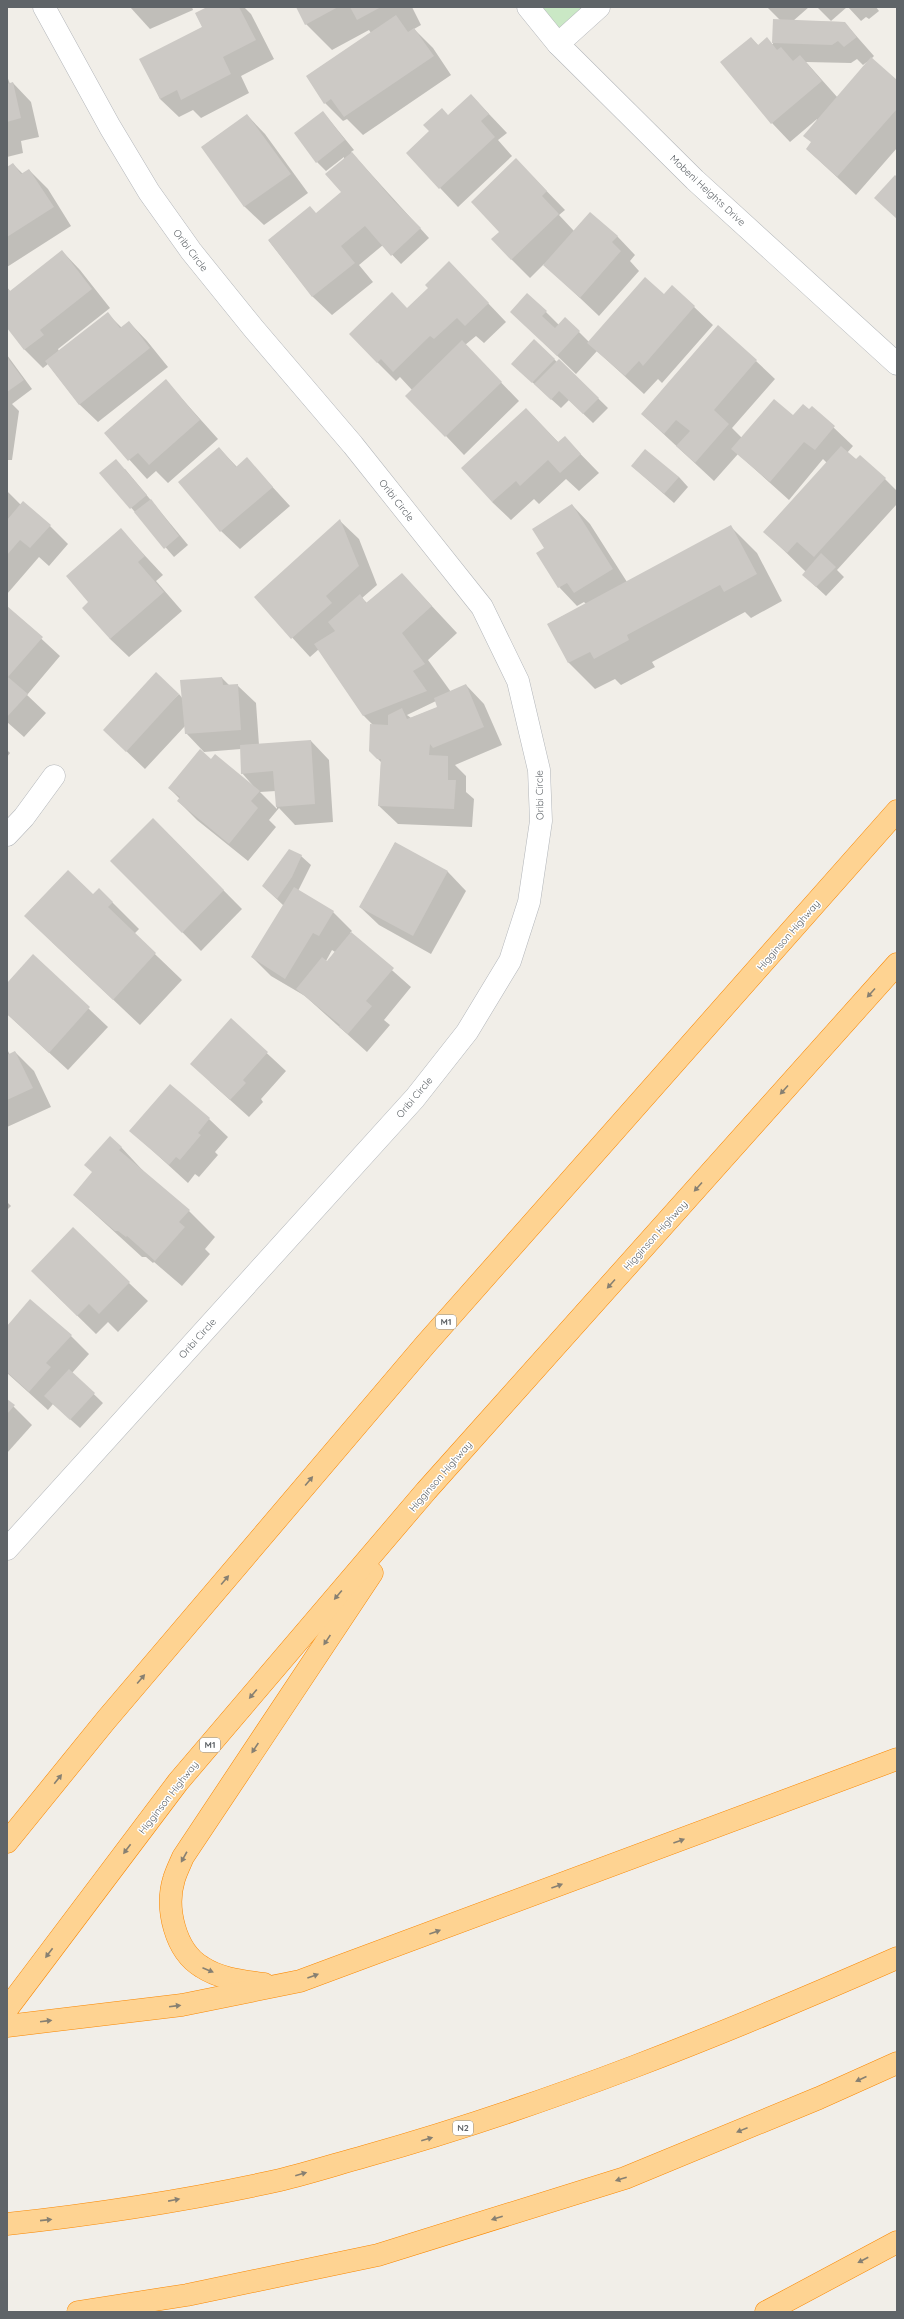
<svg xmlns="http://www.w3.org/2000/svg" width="904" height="2319" font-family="Quicksand,sans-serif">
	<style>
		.green { fill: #cae8c5 }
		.shadow { fill: #0003; fill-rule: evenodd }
		.building { fill: #ccc9c5 }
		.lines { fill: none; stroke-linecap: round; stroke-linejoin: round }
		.street-casing { stroke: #b3b6ba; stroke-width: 23 }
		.highway-casing { stroke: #f98700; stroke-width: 23 }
		.street { stroke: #fff; stroke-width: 22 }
		.highway { stroke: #fed392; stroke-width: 22 }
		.oneway { fill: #878072 }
		.labels { text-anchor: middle; stroke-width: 3; stroke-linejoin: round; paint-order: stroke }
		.shield { fill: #fff; stroke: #8f9295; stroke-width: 1 }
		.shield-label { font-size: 9px; font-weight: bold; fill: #5f6468 }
		.street-label { font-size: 10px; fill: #5f6468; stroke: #fff }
	</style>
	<rect width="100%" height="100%" fill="#f1eee8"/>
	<path class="green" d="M529,7h69l-40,36z"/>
	<g class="shadow">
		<path d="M130,7h62l1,3 -43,19z"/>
		<path d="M209,7h35l7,7 23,45 -33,17 8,17 -48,25 -8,-8 -14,7 -19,-18 -19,-39 62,-33z"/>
		<path d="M297,7h115l9,18 -7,4 19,19 18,27 -88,60 -16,-16 -4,2 -18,-18 46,-70 -2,-3 -37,20 -26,-26z"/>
		<path d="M767,7h42l-16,14 51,1 30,34 -3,3 26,22v67l-41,47 -49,-46 5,-6 5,-24 -27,23 -18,-19 -50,-61 29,-24 7,7 15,-1 1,-24h6zM857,59l6,6 5,-4 -30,37 -32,-36 45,1z"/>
		<path d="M817,7h30l-16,14z"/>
		<path d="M848,7h28l3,4 -10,8 -3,-2 -5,4z"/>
		<path d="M7,76l3,8 3,-1 18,19 8,35 -18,4 2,12 -16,4z"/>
		<path d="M471,95l36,38 -9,7 14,16 -54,51 -51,-54z"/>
		<path d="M323,112l31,38 -3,2 78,86 -28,26 -18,-19 -24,20 14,17 -41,33 -19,-18 -44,-56 48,-27 25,-22 2,-35 -18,14 -9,-9z"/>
		<path d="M247,115l18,19 43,59 -44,32 -19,-18 -43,-60z"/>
		<path d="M13,164l10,10 6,-4 19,19 23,37 -64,41v-99z"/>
		<path d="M534,178l31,32 -6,5 15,16 43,5 18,19 -5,6 9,10 -40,45 -55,-52 -14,14 -19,-19 -11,-27z"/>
		<path d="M62,251l18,19 30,38 -52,41 1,2 49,-37 14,14 7,-6 18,19 21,26 -70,55 -19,-18 -31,-40 -5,4 -18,-18 -18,-24v-38l4,4z"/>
		<path d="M467,281l39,41 -22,21 -8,-7 -11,9 54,56 -55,54 -18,-19 -34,-46 -12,-13 -4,4 -19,-19 30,-53 23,-21z"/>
		<path d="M672,286l41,39 -51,58 -4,-4 -14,15 -47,-43 -21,23 -64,-62h34l13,13 6,-7 24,24 75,-47z"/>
		<path d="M534,340l23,22 2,-2 49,48 -15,15 -24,-23 -8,8 -39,-35z"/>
		<path d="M7,355l25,34 -20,15 7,7 -7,49h-5z"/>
		<path d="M756,361l19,18 -43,49 10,10 67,-27 3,-4 41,39 -6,7 38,26 12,12v13l-60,66 7,7 -18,19 -13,-12 -7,-12 -41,-40 62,-69 -4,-4 -34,41 -51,-46 -24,27 -72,-67z"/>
		<path d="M166,381l52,58 -50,44 -12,-12 -9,8 -42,-46z"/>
		<path d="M526,409l33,34 6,-5 34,35 -20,18 -13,-12 -27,25 -5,-5 -23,21 -19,-18z"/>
		<path d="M219,448l18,19 10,-8 43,47 -50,43 -19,-18z"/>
		<path d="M632,466l47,11 9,10 -14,16z"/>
		<path d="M125,469l63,76 -14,12 -73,-84z"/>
		<path d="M7,491l14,14 29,21 18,18 -19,22 -10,-9 -32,37z"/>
		<path d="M572,505l18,19 37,58 104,-55 26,26 25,48 -31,17 -6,-6 -93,50 3,5 -34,18 -6,-6 -20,10 -26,-26 -21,-39 38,-20 -2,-2 -7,4 -18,-19 -13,-39z"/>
		<path d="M340,521l19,18 18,46 -15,13 5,5 35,-29 55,59 -29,27 23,32 15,-7 18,19 18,41 -47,20 11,11v16l8,7 -2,28 -74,-3 -19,-18 2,-44 -11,-11 3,-26 -9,-9 -45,-67 -9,8 -55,-60zM436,701l3,6 -28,11 -4,-3z"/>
		<path d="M121,530l42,45 -7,6 26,30 -53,46 -19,-18 -20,-37z"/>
		<path d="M7,607l53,49 -33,39 19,18 -22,24 -17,-15z"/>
		<path d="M222,678l7,7h8l19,18 3,42 52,-4 18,19 4,62 -38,3 -16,-17 -10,12 7,7 -28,34 -51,-41 -19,-19 2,-2 -11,-11 43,-27 43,27 -13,-15 -1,-24 -37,3 -18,-19 -1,-7 -40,43 -22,-21 56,-54 4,5zM276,791l1,18 -17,-17z"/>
		<path d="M7,750l3,3 -3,4z"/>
		<path d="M153,819l89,90 -41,42 -89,-90z"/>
		<path d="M395,843l53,29 18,19 -35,63 -52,-29 -19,-18z"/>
		<path d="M301,856l10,9 -13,26 35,21 19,19 -2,2 61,54 -27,33 6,5 -23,27 -62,-56 -34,-20 -19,-19 32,-51 -21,-20zM332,950l3,2 -8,10 -1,-1z"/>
		<path d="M94,896l18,6 27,27 -5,5 48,46 -42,45 -88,-83z"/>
		<path d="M33,956l75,71 -40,43 -61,-56v-30z"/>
		<path d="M231,1020l55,51 -25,28 2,3 -14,15 -39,-35z"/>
		<path d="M7,1049l3,6 5,-3 19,19 17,36 -44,20z"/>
		<path d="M209,1119l19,18 -13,15 3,3 -19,22 -4,-3 -7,9 -57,-52z"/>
		<path d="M121,1147l26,28 42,36 26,26 -10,12 5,5 -28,32 -28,-24 -1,1 -7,-6h-4l-68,-62z"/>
		<path d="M7,1202l4,4 -4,4z"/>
		<path d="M129,1283l19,18 -30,31 -10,-10 -12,12 -46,-45z"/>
		<path d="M7,1327l64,9 18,18 -17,19 31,30 -23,25 -27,-24 -5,6 -41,-37z"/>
		<path d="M7,1400l25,25 -25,28z"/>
	</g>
	<g class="building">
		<path d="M207,7h32l17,33 -33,17 8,17 -50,26 -4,-10 -17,9 -21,-40 63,-32 -7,-14z"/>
		<path d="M296,7h42l-33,18z"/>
		<path d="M350,7h31l-24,13z"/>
		<path d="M396,15l12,17 6,-4 20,28 -90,61 -13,-18 -7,5 -18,-28z"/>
		<path d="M773,19l72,3 12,15 -13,10 -6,-6 -6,4 -60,-2z"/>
		<path d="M751,37l7,8 9,-8 10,13 4,-3 12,14 7,-6 22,26 -51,43 -51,-62z"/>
		<path d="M871,57l26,23v29l-60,68 -31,-28 5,-7 -8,-6z"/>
		<path d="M13,82l8,36 -14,4v-38z"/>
		<path d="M471,94l18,20 -8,7 14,16 -56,52 -33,-36 23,-22 -6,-6 19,-17 6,7z"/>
		<path d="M323,111l22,29 -29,23 -22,-30z"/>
		<path d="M247,114l44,60 -47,33 -43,-60z"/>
		<path d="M352,152l42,49 27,27 -30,28 -26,-30 -24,20 14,17 -43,34 -44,-57 42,-34 6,7 25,-21 -16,-18z"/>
		<path d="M516,158l31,33 -5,5 17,18 -48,46 -20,-21 8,-7 -28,-30z"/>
		<path d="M13,163l8,11 8,-5 25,38 -47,30v-70z"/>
		<path d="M895,175l2,2v42l-23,-21z"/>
		<path d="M590,212l28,24 -6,6 9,9 -41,47 -37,-33z"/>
		<path d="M62,250l30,39 -52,41 4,5 -20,15 -17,-22v-41l3,4z"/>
		<path d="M449,261l40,42 -24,23 -8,-8 -23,21 -4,-3 -37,36 -12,-13 -4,4 -28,-29 43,-42 15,16 21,-20 -3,-3z"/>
		<path d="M645,277l19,17 8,-9 23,21 -52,60 -4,-5 -14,15 -38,-33z"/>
		<path d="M527,293l20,18 -5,5 13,12 10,-11 15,14 -23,25 -47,-44z"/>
		<path d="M108,312l12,16 9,-7 21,27 -71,57 -34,-44z"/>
		<path d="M718,325l39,35 -43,50 15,14 -34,39 -19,-17 14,-15 -14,-11 -12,14 -23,-20z"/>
		<path d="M534,339l21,20 -23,24 -21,-19z"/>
		<path d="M462,340l40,42 -57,55 -40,-41z"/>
		<path d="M7,357l17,23 -17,12z"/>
		<path d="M559,359l40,39 -16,16 -24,-23 -8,9 -17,-16z"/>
		<path d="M166,379l34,41 -51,45 -11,-12 -10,8 -24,-28z"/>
		<path d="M774,399l19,16 10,-11 6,5 3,-3 23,20 -20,24 -11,-8 -34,40 -39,-33z"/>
		<path d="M526,408l32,34 7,-6 16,18 -21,19 -12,-13 -28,26 -4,-5 -24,21 -31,-34z"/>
		<path d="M841,446l15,13 4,-4 26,23 -72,79 -17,-15 -10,11 -24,-21z"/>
		<path d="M219,447l17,20 11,-10 26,30 -53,45 -42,-50z"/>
		<path d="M645,449l34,28 -15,17 -33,-28z"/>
		<path d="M116,459l31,36 -17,14 -31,-36z"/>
		<path d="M151,499l28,37 -15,13 -30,-37z"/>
		<path d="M23,501l28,24 -21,23 -10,-8 -13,15v-35z"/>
		<path d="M572,504l41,65 -39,24 -7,-10 -9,5 -22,-35 8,-5 -12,-19z"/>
		<path d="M340,519l19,47 -33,30 6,7 -41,36 -37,-42z"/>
		<path d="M731,525l26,49 -33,18 -4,-7 -93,50 2,5 -35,19 -4,-7 -22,11 -21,-39z"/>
		<path d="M121,528l24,28 -7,6 26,30 -54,47 -28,-31 6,-6 -22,-26z"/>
		<path d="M821,553l15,14 -20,20 -14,-12z"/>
		<path d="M402,573l30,33 -30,27 23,31 -12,7 14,20 -64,25 -49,-72 21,-13 -7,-9 32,-28 6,9z"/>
		<path d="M7,606l36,31 -35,40 20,17 -21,23z"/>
		<path d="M156,672l23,22 -53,58 -23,-22z"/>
		<path d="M222,677l1,8 15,-1 3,46 -56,4 -5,-54z"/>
		<path d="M466,684l18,43 -51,21 -3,-4 -1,11 19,1v24h8l-2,29 -76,-3 3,-47h-4l-8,-8 1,-27 18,1v-10l14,-7 5,11 30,-12 -3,-9z"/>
		<path d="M311,740l4,64 -39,3 -3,-36 -32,3 -1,-29z"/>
		<path d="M200,749l11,10 4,-5 45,37 -9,10 7,7 -29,36 -52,-43 3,-4 -12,-9z"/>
		<path d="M153,818l71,72 -42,43 -72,-72z"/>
		<path d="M395,842l53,29 -35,65 -54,-29z"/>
		<path d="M289,849l13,6 -10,22 -15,22 -15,-13z"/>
		<path d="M68,870l25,24 6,-6 14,14 -5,5 48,46 -43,47 -89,-84z"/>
		<path d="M294,887l40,24 -15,25 -6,-3 -28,46 -34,-22z"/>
		<path d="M351,932l43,36 -28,33 6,5 -24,28 -9,-7 1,-2 -44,-36 26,-32 5,4z"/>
		<path d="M33,954l57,53 -41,46 -42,-39v-31z"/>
		<path d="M231,1018l37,34 -25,28 3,3 -16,17 -40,-36z"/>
		<path d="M15,1051l18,37 -26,12v-45z"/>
		<path d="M170,1084l40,34 -12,15 3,2 -21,25 -4,-3 -7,8 -40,-34z"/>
		<path d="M110,1136l12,11 -3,3 71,60 -11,12 6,5 -30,34 -28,-25 -1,1 -8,-6h-3l-42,-36 19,-23 -8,-7z"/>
		<path d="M73,1227l57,55 -31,32 -10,-10 -12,12 -46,-45z"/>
		<path d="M30,1299l42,36 -26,28 5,4 -22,25 -22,-20v-46z"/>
		<path d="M69,1369l26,24 -25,27 -26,-24z"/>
		<path d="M7,1399l8,6 -8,9z"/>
	</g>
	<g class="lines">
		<g class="street-casing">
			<g id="street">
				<path d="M528,7l30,37 137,136 202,184"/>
				<path d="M558,44l41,-37"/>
				<path d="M7,835l17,-18 30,-41"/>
				<path d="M7,1549l408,-451 52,-66 43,-71 19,-59 12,-81 -2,-51 -21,-89 -36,-74 -129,-162 -99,-116 -63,-78 -42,-59 -39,-65 -66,-120"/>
			</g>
		</g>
		<g class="highway-casing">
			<g id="highway">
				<path d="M7,1842l99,-122 319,-375 472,-534"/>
				<path d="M264,1984c-21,-3 -44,-5 -62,-17 -27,-16 -37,-59 -28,-88 2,-7 6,-15 9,-22l189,-284"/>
				<path d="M7,2009l171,-227 248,-291 471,-527"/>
				<path d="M7,2026l175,-21 118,-24 597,-222"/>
				<path d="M7,2224c91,-10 183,-24 273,-44 29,-7 57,-16 86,-24 182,-51 358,-122 531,-198"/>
				<path d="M78,2312l109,-17 191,-40 247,-77 194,-80 78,-35"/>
				<path d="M766,2312l131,-70"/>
			</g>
		</g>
		<use href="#street" class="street"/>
		<use href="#highway" class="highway"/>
	</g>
	<defs><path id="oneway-solid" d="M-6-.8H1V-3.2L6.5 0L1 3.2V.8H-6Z"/></defs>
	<g class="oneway">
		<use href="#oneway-solid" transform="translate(871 993) rotate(132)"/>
		<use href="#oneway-solid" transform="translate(784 1090) rotate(132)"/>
		<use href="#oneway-solid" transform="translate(698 1187) rotate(132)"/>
		<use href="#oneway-solid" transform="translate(611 1284) rotate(132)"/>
		<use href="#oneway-solid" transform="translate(309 1481) rotate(-50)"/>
		<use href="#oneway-solid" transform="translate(225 1580) rotate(-50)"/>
		<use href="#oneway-solid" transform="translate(338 1595) rotate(130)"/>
		<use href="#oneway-solid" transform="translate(327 1640) rotate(124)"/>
		<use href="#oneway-solid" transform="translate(141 1679) rotate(-50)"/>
		<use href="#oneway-solid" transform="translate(253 1694) rotate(130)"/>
		<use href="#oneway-solid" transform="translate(255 1748) rotate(124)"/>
		<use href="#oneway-solid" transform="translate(58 1779) rotate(-51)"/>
		<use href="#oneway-solid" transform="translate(679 1841) rotate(-20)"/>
		<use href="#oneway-solid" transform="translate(127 1849) rotate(127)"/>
		<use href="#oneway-solid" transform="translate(184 1857) rotate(119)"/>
		<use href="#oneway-solid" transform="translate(557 1886) rotate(-20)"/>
		<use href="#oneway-solid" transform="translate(435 1932) rotate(-20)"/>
		<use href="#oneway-solid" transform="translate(49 1953) rotate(127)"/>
		<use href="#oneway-solid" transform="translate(208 1970) rotate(23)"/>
		<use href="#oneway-solid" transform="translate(313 1976) rotate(-20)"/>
		<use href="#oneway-solid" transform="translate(175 2006) rotate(-7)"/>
		<use href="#oneway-solid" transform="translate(46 2021) rotate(-7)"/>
		<use href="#oneway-solid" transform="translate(861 2079) rotate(156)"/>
		<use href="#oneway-solid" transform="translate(742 2130) rotate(158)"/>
		<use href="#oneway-solid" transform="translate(427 2139) rotate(-16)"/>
		<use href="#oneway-solid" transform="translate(301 2174) rotate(-16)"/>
		<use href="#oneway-solid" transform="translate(621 2179) rotate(162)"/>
		<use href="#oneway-solid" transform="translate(174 2200) rotate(-11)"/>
		<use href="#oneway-solid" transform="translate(497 2218) rotate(163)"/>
		<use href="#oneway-solid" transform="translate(46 2220) rotate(-6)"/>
		<use href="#oneway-solid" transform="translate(863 2260) rotate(152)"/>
	</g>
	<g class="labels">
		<g class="shield">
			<rect x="436" y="1315" width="20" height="14" rx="3"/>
			<rect x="200" y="1738" width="20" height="14" rx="3"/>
			<rect x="453" y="2121" width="20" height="14" rx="3"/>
		</g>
		<g class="shield-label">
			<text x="446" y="1325">M1</text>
			<text x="210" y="1748">M1</text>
			<text x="463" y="2131">N2</text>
		</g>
		<g class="street-label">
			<text transform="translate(708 190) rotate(43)" y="4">Mobeni Heights Drive</text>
			<text transform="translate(191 250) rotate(53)" y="4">Oribi Circle</text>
			<text transform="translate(397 500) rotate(52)" y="4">Oribi Circle</text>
			<text transform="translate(539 795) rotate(-91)" y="4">Oribi Circle</text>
			<text transform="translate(788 935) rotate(-49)" y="4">Higginson Highway</text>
			<text transform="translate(414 1097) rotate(-50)" y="4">Oribi Circle</text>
			<text transform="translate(655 1235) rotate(-48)" y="4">Higginson Highway</text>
			<text transform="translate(197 1338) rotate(-48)" y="4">Oribi Circle</text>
			<text transform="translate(440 1476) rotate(-49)" y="4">Higginson Highway</text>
			<text transform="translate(168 1797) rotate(-52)" y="4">Higginson Highway</text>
		</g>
	</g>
	<rect width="904" height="2319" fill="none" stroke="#5f6468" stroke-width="16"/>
</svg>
